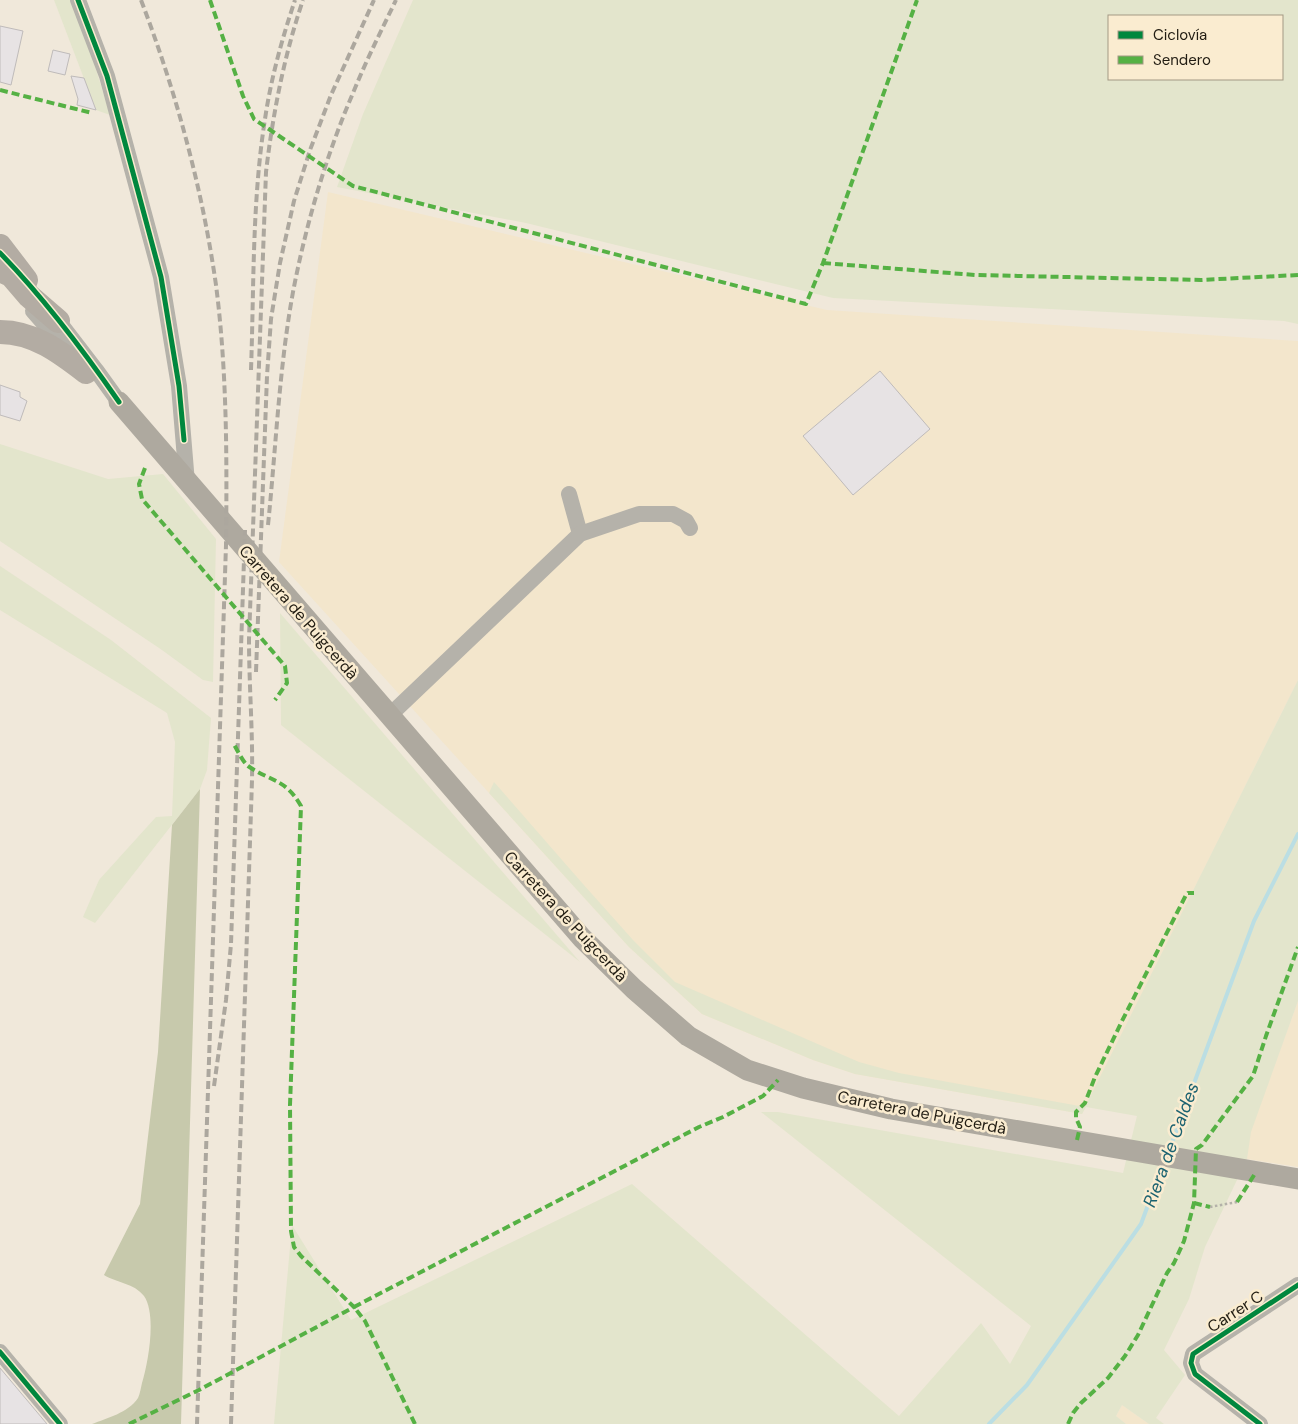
<svg xmlns="http://www.w3.org/2000/svg" width="1298" height="1424" font-family="'DM Sans',sans-serif">
	<style>
		.built { fill: #f3e6cc }
		.green { fill: #e3e5cc; fill-rule: evenodd }
		.forest { fill: #c7c9ac }
		.lines { fill: none; stroke-linecap: round; stroke-linejoin: round }
		.stream { stroke: #bbdee3; stroke-width: 4 }
		.building { fill: #e7e3e4; stroke: #bfbbba }
		.path { stroke: #b4b1a9; stroke-width: 2.5; stroke-dasharray: 2.5 2.5; stroke-linecap: butt }
		.minor { stroke: #b5b2aa; stroke-width: 16 }
		.major { stroke: #aea99f; stroke-width: 21 }
		.highway { stroke: #b3aca3; stroke-width: 24 }
		.rail { stroke: #aca79e; stroke-width: 4; stroke-dasharray: 8 4; stroke-linecap: butt }
		.quiet { stroke: #55b144; stroke-width: 4; stroke-dasharray: 8 4; stroke-linecap: butt }
		.cycleway-casing { stroke: #faecd0; stroke-width: 8 }
		.cycleway { stroke: #00873e; stroke-width: 5 }
		.labels { text-anchor: middle; stroke-width: 5; stroke-linejoin: round; paint-order: stroke }
		.street-label { font-size: 16px; fill: #211c12; stroke: #faecd0 }
		.water-label { font-size: 18px; font-style: italic; fill: #1b6270; stroke: #faecd0 }
	</style>
	<rect width="100%" height="100%" fill="#f0e8da"/>
	<g class="built">
		<path d="M328,192l499,118 471,31v339l-216,434 -227,-40 -42,-14 -111,-46 -73,-67 -350,-385z"/>
		<path d="M1298,1001v166l-51,-8 3,-27z"/>
		<path d="M1122,1405l27,19h-23l-10,-8z"/>
	</g>
	<g class="green">
		<path d="M54,0h18l7,14 31,101 -14,-5z"/>
		<path d="M413,0h885v324l-14,-3 -451,-23 -307,-75 -189,-36 26,-73zM1282,16v63h-173v-63z"/>
		<path d="M0,444l108,35 55,-5 53,65 -3,143 -10,-2 -41,-30 -162,-109z"/>
		<path d="M0,566l111,74 100,78 -4,52 -7,19 -105,134 -12,-6 16,-37 57,-63 16,-1 3,-74 -8,-29 -167,-103z"/>
		<path d="M280,613l300,349 -299,-237z"/>
		<path d="M1298,680v321l-47,131 -4,27 -42,88 -16,52 -25,51 21,25 -29,43 8,6h-15l-27,-19 -6,11 10,8h-852l18,-199 59,95 281,-136 267,232 82,-93 29,41 21,-38 -270,-214h17l345,61 14,-57 -51,-9 -4,7 -227,-40 -42,-14 -111,-46 -73,-67 -140,-154 5,-11 89,102 50,56 42,42 184,80 40,11 186,34z"/>
	</g>
	<path class="forest" d="M200,789l-19,635h-89c15,-6 36,-11 46,-26 2,-4 3,-11 4,-15 6,-20 15,-68 2,-87 -10,-13 -27,-13 -40,-21l36,-71 18,-152 14,-227z"/>
	<g class="lines">
		<g class="stream">
			<path d="M1169,1151l85,-230 44,-87"/>
			<path d="M989,1424l38,-39 114,-161 23,-62"/>
		</g>
	</g>
	<g class="building">
		<path d="M0,26l23,5 -12,54 -11,-3z"/>
		<path d="M53,50l17,4 -5,21 -17,-4z"/>
		<path d="M71,76l13,2 12,32 -19,-5 1,-6z"/>
		<path d="M880,371l50,58 -77,66 -50,-59z"/>
		<path d="M0,385l20,7v5l7,4 -7,20 -20,-6z"/>
		<path d="M0,1368l47,56h-47z"/>
	</g>
	<g class="lines">
		<path class="path" d="M1210,1207l27,-5"/>
		<g class="minor">
			<path d="M78,0l29,76 54,201 18,109 8,97"/>
			<path d="M33,311l35,40"/>
			<path d="M53,314l43,56 23,32"/>
			<path d="M569,494l11,40"/>
			<path d="M389,716l191,-182 59,-20h34l13,7 4,7"/>
			<path d="M0,1352l60,72"/>
			<path d="M1260,1424l-65,-50 -4,-11 2,-9 105,-69"/>
		</g>
		<path class="major" d="M119,402l463,536 52,51 54,47 59,34 56,18 88,21 407,70"/>
		<g class="highway">
			<path d="M0,246l26,34"/>
			<path d="M0,270l11,5 18,21 29,25"/>
			<path d="M0,332c34,0 60,20 86,40"/>
		</g>
		<g class="rail">
			<path d="M141,0c35,92 61,187 75,285 11,86 11,173 10,260l-29,879"/>
			<path d="M251,370c3,-83 1,-169 14,-251 6,-41 17,-80 30,-119"/>
			<path d="M268,525c8,-78 11,-156 25,-233 13,-68 33,-136 60,-199 13,-32 28,-62 43,-93"/>
			<path d="M256,672l11,-296 4,-57 9,-56 14,-62 16,-51 21,-55 43,-95"/>
			<path d="M214,1086l12,-86 5,-56 14,-414"/>
			<path d="M231,1424l21,-644c1,-47 -3,-94 -3,-141l17,-467c7,-59 18,-116 37,-172"/>
		</g>
		<g class="quiet">
			<path d="M210,0l33,96 11,23 99,67 453,118 17,-41 94,-263"/>
			<path d="M0,90l92,23"/>
			<path d="M823,263l152,12 226,5 97,-5"/>
			<path d="M145,468l-6,16 3,15 143,167 2,17 -12,17"/>
			<path d="M1077,1140l3,-13 -4,-9v-6l9,-9 10,-26 27,-56 64,-126 2,-2h6"/>
			<path d="M1237,1202l19,-30"/>
			<path d="M1194,1203l16,4"/>
			<path d="M129,1424l70,-34 155,-83 -53,-51 -7,-9 -3,-16 -1,-126 11,-299c-16,-28 -30,-24 -53,-40 -6,-5 -11,-17 -15,-23"/>
			<path d="M415,1424l-50,-103 -11,-14 345,-180 24,-10 40,-21 15,-16"/>
			<path d="M1068,1424l5,-11 8,-10 27,-25 17,-22 13,-21 29,-62 7,-10 10,-22 10,-38 2,-54 6,-4 51,-69 13,-40 32,-89"/>
		</g>
		<g class="cycleway-casing">
			<g id="cycleway">
				<path d="M78,0l29,76 54,201 18,109 5,54"/>
				<path d="M0,253c44,45 83,97 119,149"/>
				<path d="M0,1352l60,72"/>
				<path d="M1260,1424l-65,-50 -4,-11 2,-9 105,-69"/>
			</g>
		</g>
		<use href="#cycleway" class="cycleway"/>
	</g>
	<g class="labels">
		<g class="street-label">
			<text transform="translate(299 612) rotate(49)" y="6">Carretera de Puigcerdà</text>
			<text transform="translate(566 916) rotate(47)" y="6">Carretera de Puigcerdà</text>
			<text transform="translate(922 1112) rotate(11)" y="6">Carretera de Puigcerdà</text>
			<text transform="translate(1235 1311) rotate(-33)" y="6">Carrer C</text>
		</g>
		<g class="water-label">
			<text transform="translate(1171 1145) rotate(-70)" y="6">Riera de Caldes</text>
		</g>
	</g>
	<rect x="1108" y="15" width="175" height="65" fill="#faecd0" stroke="#a39984"/>
	<rect x="1118" y="31" width="25" height="8" fill="#00873e" stroke="#a39984"/>
	<text x="1153" y="40" font-size="15" fill="#211c12">Ciclovía</text>
	<rect x="1118" y="56" width="25" height="8" fill="#55b144" stroke="#a39984"/>
	<text x="1153" y="65" font-size="15" fill="#211c12">Sendero</text>
</svg>
